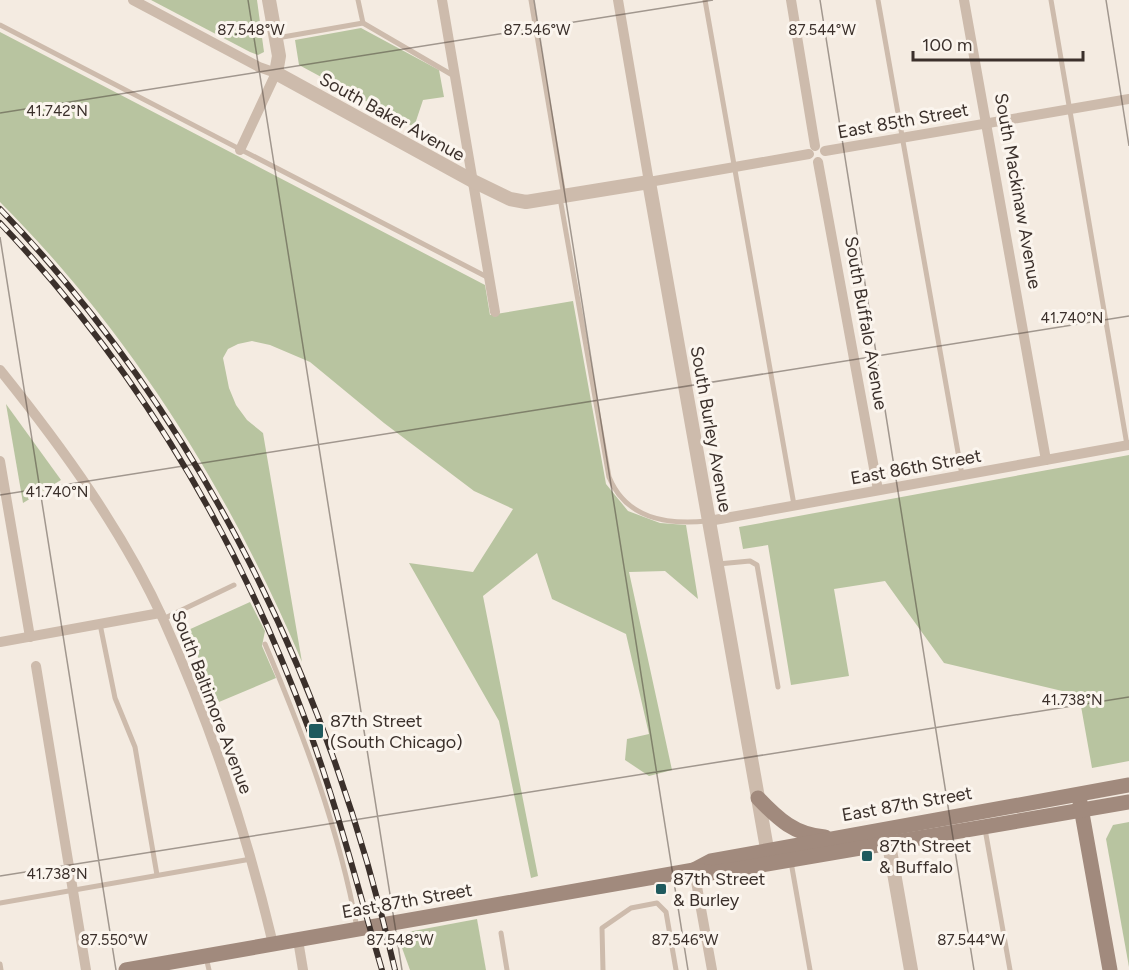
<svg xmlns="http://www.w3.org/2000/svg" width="1129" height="970" font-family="Figtree,sans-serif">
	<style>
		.green { fill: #b8c4a0 }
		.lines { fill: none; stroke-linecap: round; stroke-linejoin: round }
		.service { stroke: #cdbbac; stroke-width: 5 }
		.minor { stroke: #cdbbac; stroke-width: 10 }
		.tertiary { stroke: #cdbbac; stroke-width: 14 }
		.secondary { stroke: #a18a7d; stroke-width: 15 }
		.rail-casing { stroke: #3b302b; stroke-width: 6 }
		.rail { stroke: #fbf5ee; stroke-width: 4; stroke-dasharray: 11; stroke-linecap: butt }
		.ticks { fill: none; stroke: #3b302b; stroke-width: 1.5; stroke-opacity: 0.45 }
		.poi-dot { fill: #1f5a5e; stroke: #fbf5ee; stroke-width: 2 }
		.labels { text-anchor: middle; stroke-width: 6; stroke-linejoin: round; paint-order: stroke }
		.street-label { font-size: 18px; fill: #3b302b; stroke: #fbf5ee }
		.poi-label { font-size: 18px; fill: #3b302b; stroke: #fbf5ee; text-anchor: start }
		.ticks-label { font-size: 15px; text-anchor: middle; fill: #3b302b; stroke: #fbf5ee; stroke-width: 6; stroke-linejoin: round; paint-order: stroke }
	</style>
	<rect width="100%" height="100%" fill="#f4ebe1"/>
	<g class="green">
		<path d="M151,0h106l7,52 -6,3 -8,-3z"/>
		<path d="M361,28l78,42 5,27 -21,3 -9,27 -115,-62 -4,-25z"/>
		<path d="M0,32l485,253 5,30 83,-14 33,183 22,27 32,12 26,2 12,74 -33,-28 -36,1 43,198 -23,6 -24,-16 2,-21 22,-5 -23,-100 -74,-35 -15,-46 -54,43 55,280 -7,2 -32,-157 -90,-158 64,9 40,-63 -39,-18 -90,-68 -74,-61 -40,-17 -18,-4 -14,3 -10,5 -5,9 6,30 7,17 11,15 16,13 39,229c-72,-170 -171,-329 -302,-460z"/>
		<path d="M6,404l55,76 -38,23z"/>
		<path d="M1129,455v306l-37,7 -13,-73 -135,-32 -59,-82 -51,8 15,87 -58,9 -23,-140 -25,4 -4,-22z"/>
		<path d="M250,602l15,29 -3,15 14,32 -57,24 -33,-71z"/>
		<path d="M1129,822v145l-23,-128 7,-14z"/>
		<path d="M477,919l9,51h-76l-13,-36z"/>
	</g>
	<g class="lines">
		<g class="service">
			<path d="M358,0l5,23"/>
			<path d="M531,0l33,196"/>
			<path d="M705,0l89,505"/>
			<path d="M878,0l84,475"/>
			<path d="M1051,0l76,445"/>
			<path d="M0,25l489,253"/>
			<path d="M277,38l86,-15 91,53"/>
			<path d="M560,198l49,279c17,42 58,48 98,44"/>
			<path d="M718,564l32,-3 7,4 21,122"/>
			<path d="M163,619l71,-34"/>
			<path d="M100,624l15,74 20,49 22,128"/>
			<path d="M265,644c39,92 74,185 92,284"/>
			<path d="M985,829l25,141"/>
			<path d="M791,862l19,108"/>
			<path d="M0,903l251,-44"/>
			<path d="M501,933l6,37"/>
			<path d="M206,957l3,13"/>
			<path d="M0,964l1,6"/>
			<path d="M603,970l-1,-42 29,-20 26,-5 9,9 10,58"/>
		</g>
		<g class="minor">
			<path d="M133,0l126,67 17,6 -36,77"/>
			<path d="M442,0l53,312"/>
			<path d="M618,0l31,182 160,-28"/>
			<path d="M791,0l24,146"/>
			<path d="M964,0l82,460"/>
			<path d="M825,151l304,-52"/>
			<path d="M818,162l60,328"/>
			<path d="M0,370c62,77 123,161 164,251 47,104 83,213 109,323"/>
			<path d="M0,461l30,176"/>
			<path d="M709,521l420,-76"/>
			<path d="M0,642l160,-29"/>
			<path d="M36,666l50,304"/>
			<path d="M694,870l18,100"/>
			<path d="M298,940l5,30"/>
		</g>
		<g class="tertiary">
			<path d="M269,0l10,56 -3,17 197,108 37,18 16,3 123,-20 120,678"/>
			<path d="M887,833l24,137"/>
		</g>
		<g class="secondary">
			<path d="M758,798c20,21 37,37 67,39"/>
			<path d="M1080,802l30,168"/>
			<path d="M694,870l17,-9 418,-76"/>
			<path d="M126,970l568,-100 19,3 25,-4 391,-67"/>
		</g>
		<g class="rail-casing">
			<g id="rail">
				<path d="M0,209c203,211 330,477 395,761"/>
				<path d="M0,223c138,145 239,316 308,504 29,79 50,162 74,243"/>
			</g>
		</g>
		<use href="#rail" class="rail"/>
	</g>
	<path class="ticks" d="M248,0l154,970M534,0l154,970M820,0l154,970M1106,0l23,146M0,113l713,-113M0,237l116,733M0,495l1129,-179M0,876l1129,-179"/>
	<g class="poi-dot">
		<rect x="308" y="723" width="16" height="16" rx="3"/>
		<rect x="861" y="850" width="12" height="12" rx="3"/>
		<rect x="655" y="883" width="12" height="12" rx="3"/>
	</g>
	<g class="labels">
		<g class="street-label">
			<text transform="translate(392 117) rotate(29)" y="6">South Baker Avenue</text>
			<text transform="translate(903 121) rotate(-10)" y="6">East 85th Street</text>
			<text transform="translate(1018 191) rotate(80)" y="6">South Mackinaw Avenue</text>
			<text transform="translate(866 323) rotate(80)" y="6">South Buffalo Avenue</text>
			<text transform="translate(711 429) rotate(80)" y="6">South Burley Avenue</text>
			<text transform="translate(916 467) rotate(-10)" y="6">East 86th Street</text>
			<text transform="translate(212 702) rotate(69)" y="6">South Baltimore Avenue</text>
			<text transform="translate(907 804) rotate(-10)" y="6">East 87th Street</text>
			<text transform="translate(407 901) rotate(-10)" y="6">East 87th Street</text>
		</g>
		<g class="poi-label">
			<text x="330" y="727">87th Street<tspan x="330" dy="21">(South Chicago)</tspan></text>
			<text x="879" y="852">87th Street<tspan x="879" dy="21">&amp; Buffalo</tspan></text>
			<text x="673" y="885">87th Street<tspan x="673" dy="21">&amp; Burley</tspan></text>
		</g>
	</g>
	<g class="ticks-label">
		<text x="251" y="35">87.548°W</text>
		<text x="537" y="35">87.546°W</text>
		<text x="822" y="35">87.544°W</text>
		<text x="57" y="116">41.742°N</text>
		<text x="1072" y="323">41.740°N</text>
		<text x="57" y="497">41.740°N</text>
		<text x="1072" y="705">41.738°N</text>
		<text x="57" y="879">41.738°N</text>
		<text x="114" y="945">87.550°W</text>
		<text x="400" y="945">87.548°W</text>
		<text x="685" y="945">87.546°W</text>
		<text x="971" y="945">87.544°W</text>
	</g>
	<path d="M913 51v9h170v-9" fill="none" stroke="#3b302b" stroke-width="3"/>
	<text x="922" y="51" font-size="18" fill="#3b302b" stroke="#fbf5ee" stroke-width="4.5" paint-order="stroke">100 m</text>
</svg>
